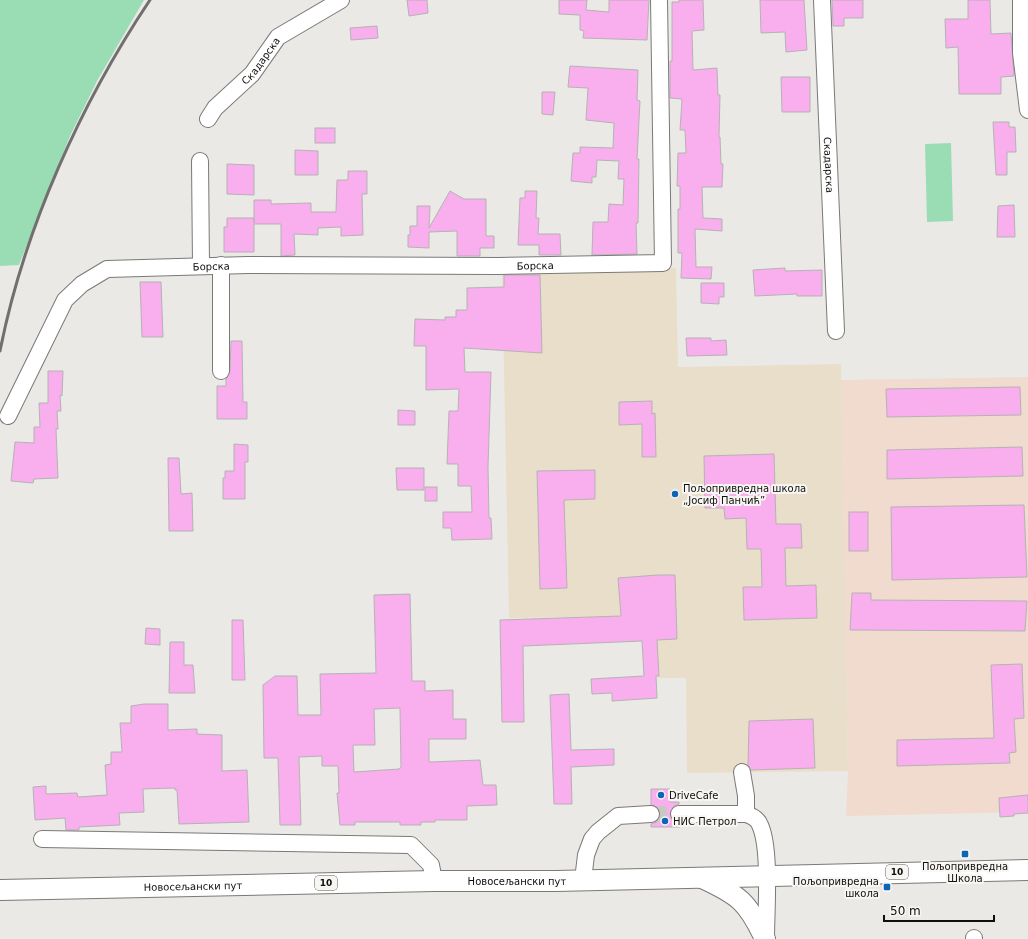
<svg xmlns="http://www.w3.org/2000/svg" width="1028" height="939" font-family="'DejaVu Sans',sans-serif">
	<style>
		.commercial { fill: #f1dace }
		.education { fill: #e9dec9 }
		.green { fill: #9addb5 }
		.building { fill: #f9aeed; stroke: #b5b2b4; fill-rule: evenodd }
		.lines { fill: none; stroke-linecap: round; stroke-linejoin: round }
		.minor-tunnel { stroke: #cac8c5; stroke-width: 16; stroke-dasharray: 16 8; stroke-linecap: butt }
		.minor-casing { stroke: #7b7977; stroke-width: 18 }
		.major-casing { stroke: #7b7977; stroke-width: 22 }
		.minor { stroke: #fff; stroke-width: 16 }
		.major { stroke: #fff; stroke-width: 20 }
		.rail { stroke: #71706e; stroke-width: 3 }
		.poi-dot { fill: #0d66b3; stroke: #f8f6f3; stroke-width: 1.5 }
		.labels { text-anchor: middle; stroke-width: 4; stroke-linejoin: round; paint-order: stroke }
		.shield { fill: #f8f6f3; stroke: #555452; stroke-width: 1 }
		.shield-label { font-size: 9px; font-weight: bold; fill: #0f0e0d }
		.street-label { font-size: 10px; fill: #0f0e0d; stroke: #f8f6f3 }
		.poi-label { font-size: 10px; fill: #0f0e0d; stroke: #f8f6f3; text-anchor: start }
	</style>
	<rect width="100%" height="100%" fill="#ebe9e6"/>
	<path class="commercial" d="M1028,377v435l-182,4 2,-45 -7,-391z"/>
	<path class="education" d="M676,268l2,99 163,-3 7,407 -161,2 -1,-95h-28l-1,-62 -148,2 -7,-347z"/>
	<g class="green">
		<path d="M0,0h144l-47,81 -27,55 -51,129 -19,1z"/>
		<path d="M951,143l2,78 -26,1 -2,-78z"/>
	</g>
	<g class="building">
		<path d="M407,0h20l1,13 -19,3z"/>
		<path d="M559,0h28l-1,10 23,2v-12h40l-2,40 -64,-2 1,-7 -4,-1v-15l-21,-1z"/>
		<path d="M679,0h24l1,30 -12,1 1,39 24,-2 1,27h2l-1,42h1l1,27h2l-1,23h-20l1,31 19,1v12l-27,-2 1,38h16l-1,12 -30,-1 1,-25h-4v-44h2v-23h-3l1,-33h8l-1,-23h-5l2,-31 -12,-1v-37h2v-59h7z"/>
		<path d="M760,0h44l3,50 -21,2 -1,-20 -24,1z"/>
		<path d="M832,0h31v18h-19v8h-11z"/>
		<path d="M968,0h22l1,34 20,-1 3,43 -13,1v17h-42l-1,-47 -12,1 -1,-29h23z"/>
		<path d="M377,26l1,12 -27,2 -1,-12z"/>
		<path d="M570,66l68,4 -1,30 3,1 -3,58h2l-1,64h-2l1,31 -45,1 1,-33h15l1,-18 14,1 1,-26h-6l1,-18 -22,-1 -1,17h-4v6l-21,-2 2,-28h7v-6l33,1 1,-25 -28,-3 2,-32 -20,-1z"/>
		<path d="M781,77h29v35h-28z"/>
		<path d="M542,92h13l-2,23 -11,-1z"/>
		<path d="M993,122h16v5h6l1,25h-9v23h-11z"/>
		<rect x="315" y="128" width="20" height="15"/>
		<path d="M295,150l23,1v24h-23z"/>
		<path d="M227,164l27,1v30l-27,-1z"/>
		<path d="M348,171h19v23h-5l1,41 -22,1v-9l-23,1v7l-24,-1 1,21 -14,1v-32h-27v28h-30v-25h3v-9h27v5v-23h17v4l40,-1v9h25l1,-32h11z"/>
		<path d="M450,191l14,8h22v37h8v12h-14v8h-23v-25l-28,1v16l-21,-1v-12h2v-9h7v-20h13l-1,22z"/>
		<path d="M525,191h12l-1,27h3l-1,16h22l1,21h-22v-10h-21l2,-47h5z"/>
		<path d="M1014,205l1,32h-18l1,-31z"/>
		<path d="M785,268v3l37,-1v26h-25v-2l-42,2 -2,-26z"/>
		<path d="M504,275h36l2,78 -78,-5 1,24h26l-3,95 1,51h2l1,21 -40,1 -1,-12h-8v-16h29l-1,-26h-13v-22h-11l2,-53h9l1,-22 -33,1v-44h-12l1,-27 30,1v-3h11v-7h11v-22l37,-1z"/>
		<path d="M140,282h21l2,55h-21z"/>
		<path d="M701,283h23v14h-5v7l-18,-1z"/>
		<path d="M686,338h25v3l15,-1 1,15 -40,1z"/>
		<path d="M231,341h11l1,61h4v17h-30v-33h9v-7l4,-8z"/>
		<path d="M48,371h15l-1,25 -2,-1 1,16h-4l1,18h-2l2,49 -24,1 -1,4 -22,-2 4,-39 19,1v-16h6l-1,-24h9z"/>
		<path d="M1020,387l1,28 -134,2 -1,-28z"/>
		<path d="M652,401v13l3,-1 1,44h-14v-33l-23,1v-23z"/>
		<path d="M398,410l17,1v14h-17z"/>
		<path d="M234,444l14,1v17h-3v37h-22v-21h2v-7h9z"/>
		<path d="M1022,447l1,29 -136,3v-29z"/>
		<path d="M774,454l2,70h25l1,24h-17l1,38 30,-1 1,33 -73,2 -1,-33h19l-1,-38h-14l-1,-31 -21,1 -1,-11h-19l-1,-52z"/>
		<path d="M168,458h11l2,36 11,-1 1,38h-24z"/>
		<path d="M396,468h28v22h-27z"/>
		<path d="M595,470v29l-31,1 3,88 -27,1 -3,-118z"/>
		<rect x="425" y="487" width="12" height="14"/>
		<path d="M1024,505l3,72 -135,3 -1,-73z"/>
		<rect x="849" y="512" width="19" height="39"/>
		<path d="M658,575h17l2,64 -20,1 2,36h-3l1,22 -45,3v-8l-20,1 -1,-15 53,-3 -2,-35 -119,5 1,76h-22l-2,-102 121,-4 -3,-38z"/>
		<path d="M852,593h19v7l156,1 -2,30 -175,-1z"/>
		<path d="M410,594l2,87h13v10l28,-1v29h13v20h-37v23l51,-2 3,25h13l1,20 -30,1v14h-32v2h-14v3h-21v-3h-45v3h-15l-3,-32h2l-1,-27h-16v-10l-23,1 2,68h-21l-2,-67h-14l-1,-73 12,-9h22l1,39h23l-1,-41 56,-1 -2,-78zM400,708l1,59 -2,2 -45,3 -1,-27h22l-1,-36z"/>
		<path d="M232,620h11l2,60h-13z"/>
		<path d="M146,628l14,1v16l-15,-1z"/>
		<path d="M170,642h14v23h9l2,28h-26z"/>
		<path d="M1022,664l2,54 -10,1 2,33 -7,1 1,10 -113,3v-26l97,-2 -3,-73z"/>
		<path d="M569,694l2,56 43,-1v16l-43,2 1,37h-18l-4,-109z"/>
		<path d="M144,704h24v26l29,-1v5l25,1v36l25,-1 2,52 -70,2 -2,-34h-2v-2l-32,1 1,23 -25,1 1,12 -41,2v3h-13l-1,-12 -30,2 -2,-33 13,-1v8l31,-1 1,4 29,-2 -2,-30 6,-1v-12h11l-2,-29h11v-17z"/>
		<path d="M813,719l2,49 -64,2 -3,-5 1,-44z"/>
		<path d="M651,789h19v13h9v2l-5,2 -4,8 4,8 6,2v3h-29v-3l6,-2 3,-8 -1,-6 -8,-3z"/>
		<path d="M1028,795v18l-14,1v2l-14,1 -1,-19z"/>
	</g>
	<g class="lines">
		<path class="minor-tunnel" d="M651,814h28"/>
		<g class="minor-casing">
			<g id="minor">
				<path id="s1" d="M822,0l14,331"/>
				<path d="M1021,0v53l7,57"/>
				<path id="s2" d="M208,119l7,-11 37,-34 26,-37 63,-37"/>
				<path d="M200,161l1,104"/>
				<path d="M221,371v-106"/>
				<path id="s3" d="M8,416l57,-116 17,-16 25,-15 141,-4 250,1 165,-3 -4,-263"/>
				<path d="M742,772l4,24v18"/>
				<path d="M679,814h67c6,2 12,5 14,11 11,24 6,86 6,114"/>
				<path d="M42,839l369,6 20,20 3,16"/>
				<path d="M583,880l3,-25 6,-16 6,-7 20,-16 33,-2"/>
				<path d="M974,938v1"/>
			</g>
		</g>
		<g class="major-casing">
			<g id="major">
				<path d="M702,878c37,17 46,24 63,61"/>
				<path id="s4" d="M0,890l434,-9h122l472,-11"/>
			</g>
		</g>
		<use href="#minor" class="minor"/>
		<use href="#major" class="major"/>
		<path class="rail" d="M0,351c24,-122 81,-248 150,-351"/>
	</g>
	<g class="poi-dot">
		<circle cx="675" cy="494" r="4"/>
		<circle cx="661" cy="795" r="4"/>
		<circle cx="665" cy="821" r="4"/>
		<rect x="961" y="850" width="8" height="8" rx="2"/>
		<rect x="883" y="883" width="8" height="8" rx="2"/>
	</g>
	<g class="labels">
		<g class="shield">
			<rect x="886" y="865" width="22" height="14" rx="3"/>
			<rect x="315" y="876" width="22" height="14" rx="3"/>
		</g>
		<g class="shield-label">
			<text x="897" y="875">10</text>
			<text x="326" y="886">10</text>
		</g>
		<g class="street-label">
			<text dy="4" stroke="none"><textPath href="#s2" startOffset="79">Скадарска</textPath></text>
			<text dy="4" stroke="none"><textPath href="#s1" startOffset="165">Скадарска</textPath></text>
			<text dy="4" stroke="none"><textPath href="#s3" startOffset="286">Борска</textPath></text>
			<text dy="4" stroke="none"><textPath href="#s3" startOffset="610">Борска</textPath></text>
			<text dy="4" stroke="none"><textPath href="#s4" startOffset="517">Новосељански пут</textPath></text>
			<text dy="4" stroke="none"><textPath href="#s4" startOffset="193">Новосељански пут</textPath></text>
		</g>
		<g class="poi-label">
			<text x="683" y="492">Пољопривредна школа<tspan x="683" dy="12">„Јосиф Панчић”</tspan></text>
			<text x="669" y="799">DriveCafe</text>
			<text x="673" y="825">НИС Петрол</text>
			<text x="965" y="870" text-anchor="middle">Пољопривредна<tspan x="965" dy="12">Школа</tspan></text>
			<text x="879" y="885" text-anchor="end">Пољопривредна<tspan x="879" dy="12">школа</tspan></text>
		</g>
	</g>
	<path d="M884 915v6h110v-6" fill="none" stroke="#0f0e0d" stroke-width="2"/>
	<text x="890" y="915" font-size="12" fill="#0f0e0d" stroke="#f8f6f3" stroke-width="3" paint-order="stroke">50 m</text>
</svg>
